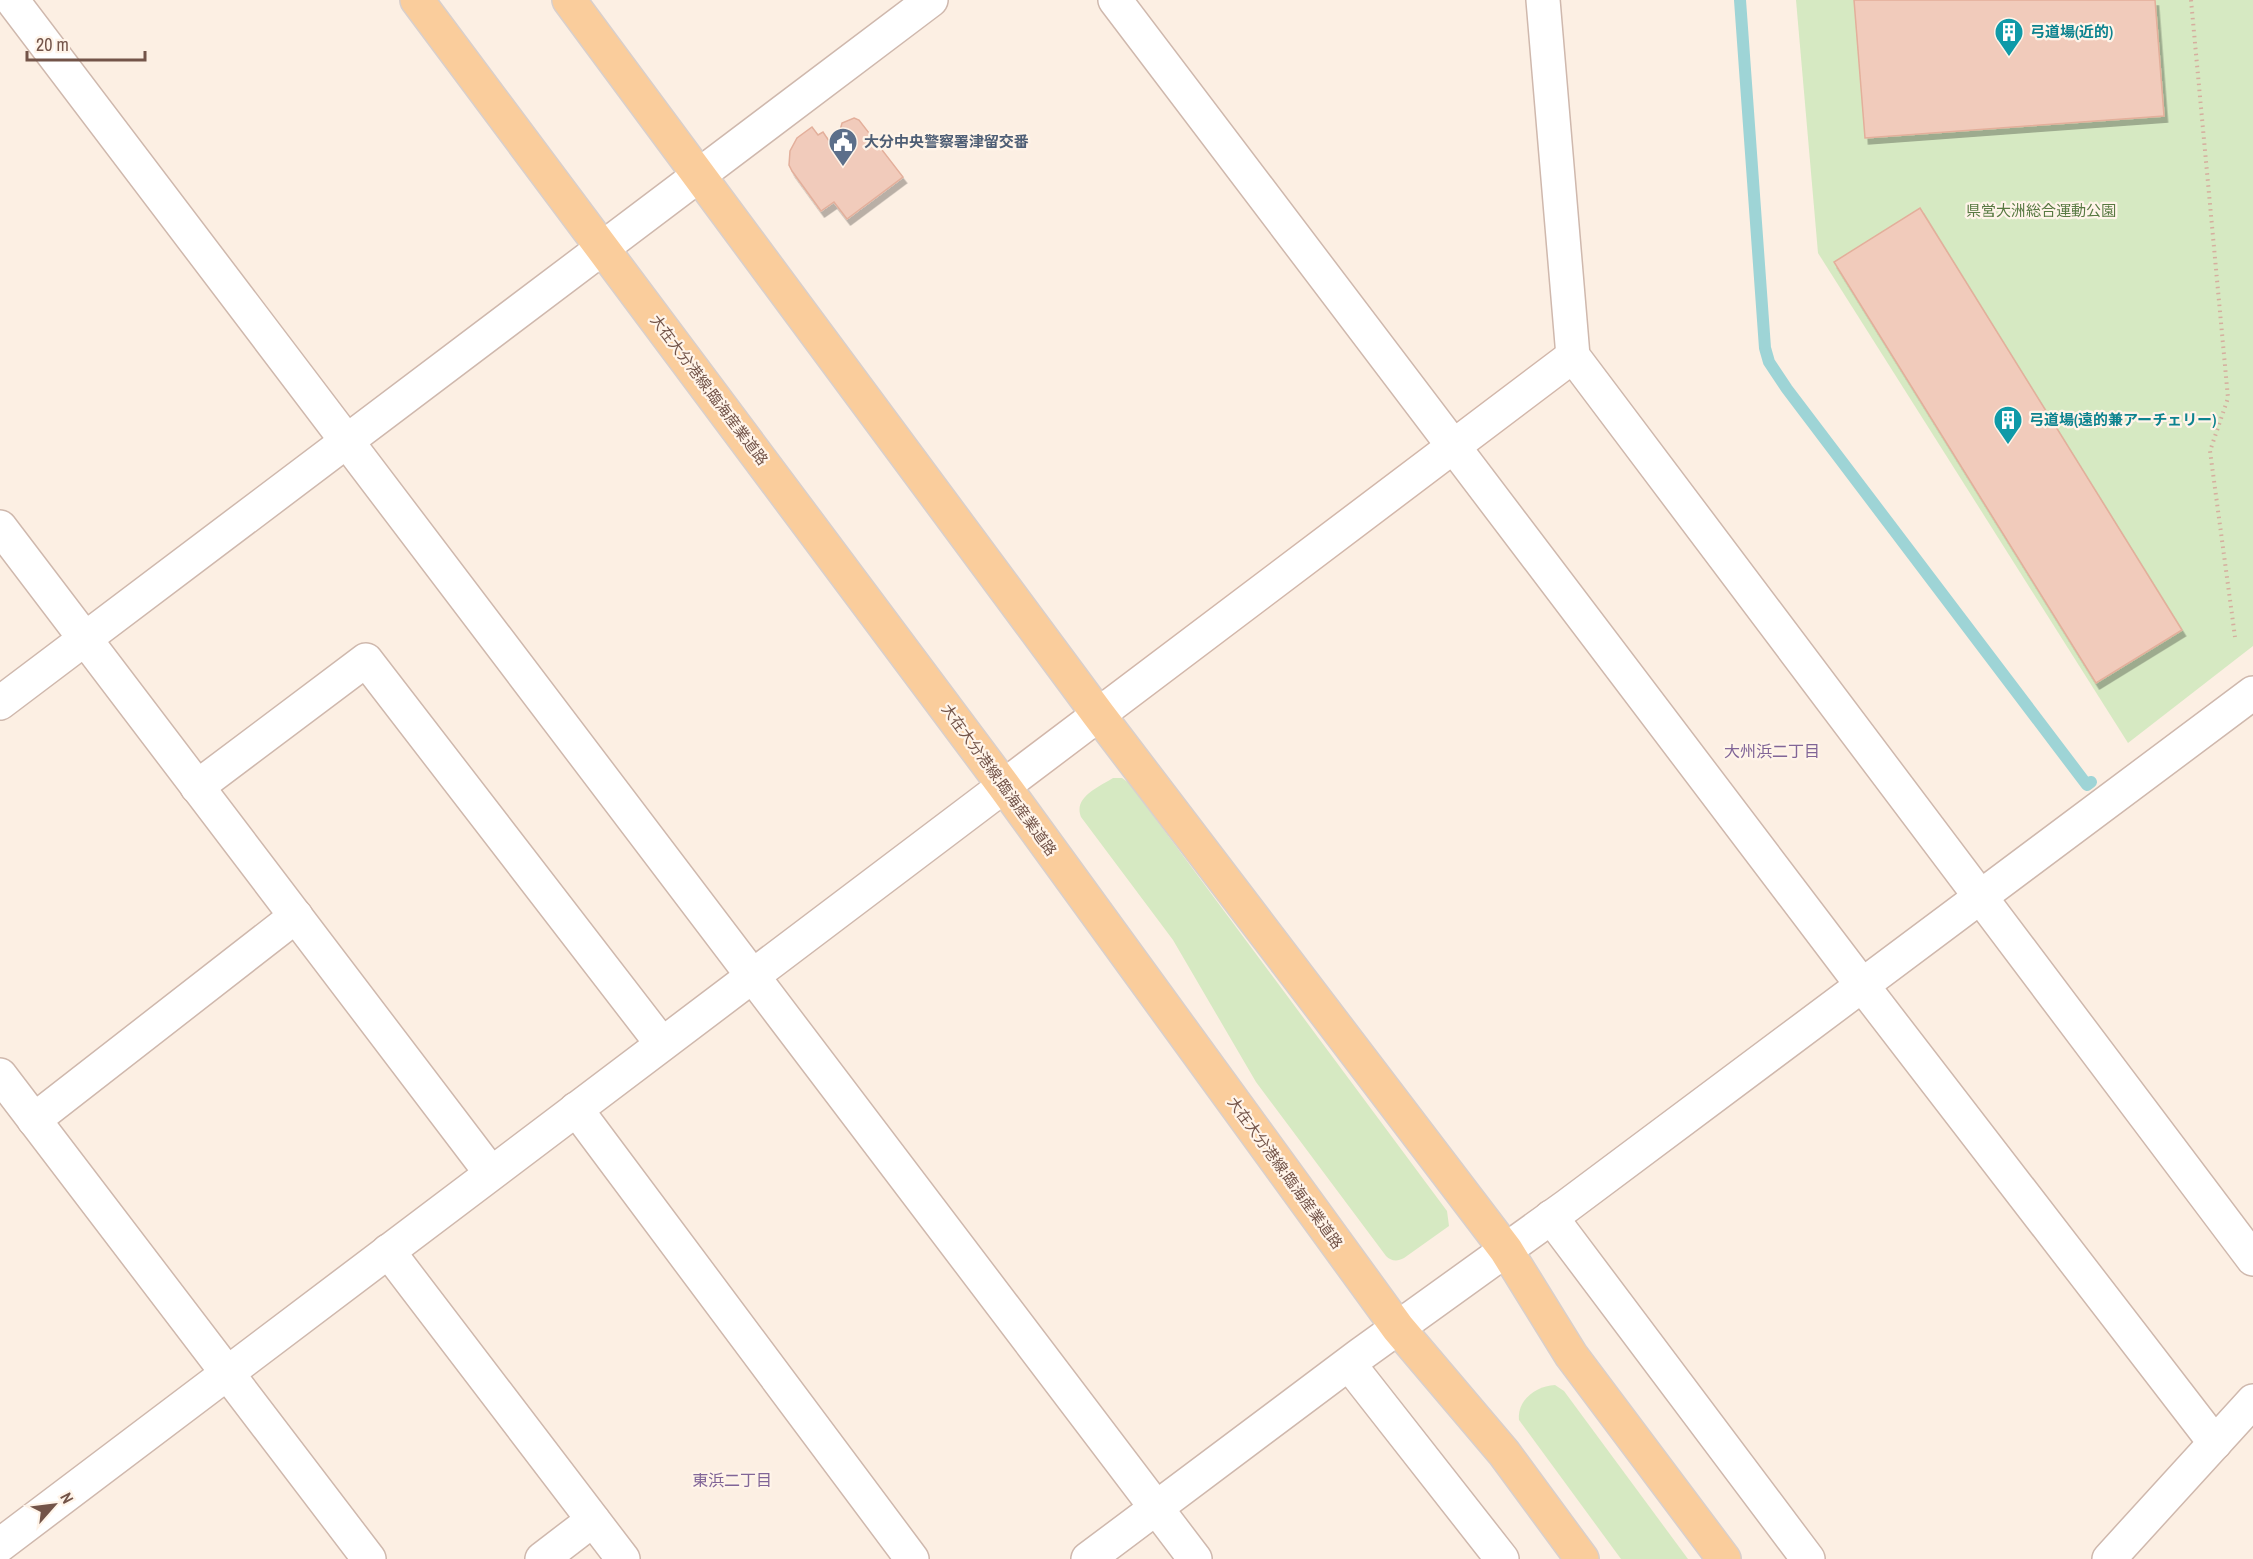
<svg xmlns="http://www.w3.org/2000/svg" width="2253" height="1559" font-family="'Archivo Narrow','Noto Sans JP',sans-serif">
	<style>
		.green { fill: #d6e9c2 }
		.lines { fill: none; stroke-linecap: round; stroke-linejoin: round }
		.stream { stroke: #9ed4d6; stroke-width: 12 }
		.building { fill: #f1cbbb; stroke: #e3af9b; stroke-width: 1.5; filter: url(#shadow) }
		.street-casing { stroke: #cfb8ad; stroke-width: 36 }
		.secondary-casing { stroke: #d2b7aa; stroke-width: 36 }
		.primary-casing { stroke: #d8cfcc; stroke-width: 36 }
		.path { stroke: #d5ae9e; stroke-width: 4; stroke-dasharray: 1.5 4.5; stroke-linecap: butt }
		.street { stroke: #fff; stroke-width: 33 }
		.secondary { stroke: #fff; stroke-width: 33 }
		.primary { stroke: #facd9c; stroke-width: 33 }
		.labels { text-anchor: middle; stroke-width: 4.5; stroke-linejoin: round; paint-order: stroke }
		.culture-label { font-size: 15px; font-weight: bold; fill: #0d838f; stroke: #fff4e9; text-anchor: start }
		.service-label { font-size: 15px; font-weight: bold; fill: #4e5e75; stroke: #fff4e9; text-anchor: start }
		.park-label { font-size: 15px; fill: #587942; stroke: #fff4e9 }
		.street-label { font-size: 15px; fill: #735449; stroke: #fff4e9 }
		.neighbourhood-label { font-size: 16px; fill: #816597; stroke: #fff4e9 }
	</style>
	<defs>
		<filter id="shadow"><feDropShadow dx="3.5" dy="6" stdDeviation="0" flood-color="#0004"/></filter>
	</defs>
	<rect width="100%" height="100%" fill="#fcefe3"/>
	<g class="green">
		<path d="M1796,0h457v646l-125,97 -310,-490z"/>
		<path d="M1113,778h9l7,5 318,428 2,15 -45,32c-7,4 -13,3 -18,-2l-130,-174 -83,-142 -92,-123c-8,-20 18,-30 32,-39z"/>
		<path d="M1555,1385l9,6 124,168h-67l-102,-139c-2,-20 17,-34 36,-35z"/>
	</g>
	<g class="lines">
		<path class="stream" d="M1740,0l25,348 4,14 18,27 300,396 4,-3"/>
	</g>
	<g class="building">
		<path d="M1854,0h301l9,116 -299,22z"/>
		<path d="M854,118l5,2 44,57 -56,42 -13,-17 -13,9 -29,-40 -3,-6 1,-14 7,-13 15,-11 6,8 5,-3 6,9 10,-7 3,-11z"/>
		<path d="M1920,208l262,422 -86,53 -262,-421z"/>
	</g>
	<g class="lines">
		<g class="street-casing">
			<g id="street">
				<path d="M12,0l1183,1559"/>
				<path d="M1115,0l747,985 353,458"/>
				<path d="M1543,0l30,356 680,903"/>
				<path d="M0,527l491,646"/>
				<path d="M0,703l931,-703"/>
				<path d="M197,787l169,-127 296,384"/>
				<path d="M0,1075l369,484"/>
				<path d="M576,1109l336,450"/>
				<path d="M34,1120l262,-204"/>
				<path d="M1551,1217l257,342"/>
				<path d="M388,1251l235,308"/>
				<path d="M1349,1364l153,195"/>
				<path d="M0,1545l1004,-759"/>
				<path d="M542,1559l51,-39"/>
				<path d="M1088,1559l272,-204 207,-149 686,-513"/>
				<path d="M2109,1559l144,-158"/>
			</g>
		</g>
		<g class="secondary-casing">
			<path id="secondary" d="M1004,786l569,-430"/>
		</g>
		<g class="primary-casing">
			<g id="primary">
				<path d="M417,0l587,786 394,542 106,125 78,106"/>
				<path d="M569,0l529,714 408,536 65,105 153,204"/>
			</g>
		</g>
		<path class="path" d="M2191,0l37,398 -18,53 25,186"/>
		<use href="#street" class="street"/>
		<use href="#secondary" class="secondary"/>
		<use href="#primary" class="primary"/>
	</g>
	<defs>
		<g id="building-pin" transform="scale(1.5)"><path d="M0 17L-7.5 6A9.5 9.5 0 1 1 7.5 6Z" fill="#0f9aa8" stroke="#fff4e9"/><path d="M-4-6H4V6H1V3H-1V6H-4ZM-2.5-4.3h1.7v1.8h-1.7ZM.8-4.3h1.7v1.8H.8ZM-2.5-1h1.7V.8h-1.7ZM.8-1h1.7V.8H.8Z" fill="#fff"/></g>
		<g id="civic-pin" transform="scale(1.5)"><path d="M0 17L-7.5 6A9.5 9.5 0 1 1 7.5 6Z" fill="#5c6f8a" stroke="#fff4e9"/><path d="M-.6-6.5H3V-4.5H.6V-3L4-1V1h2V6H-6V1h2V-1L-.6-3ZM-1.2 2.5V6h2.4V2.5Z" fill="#fff"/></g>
	</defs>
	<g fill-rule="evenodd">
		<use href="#building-pin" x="2009" y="32"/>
		<use href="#civic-pin" x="843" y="142"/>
		<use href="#building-pin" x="2008" y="420"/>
	</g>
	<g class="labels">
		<g class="culture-label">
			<text x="2030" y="37">弓道場(近的)</text>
			<text x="2029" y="425">弓道場(遠的兼アーチェリー)</text>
		</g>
		<g class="service-label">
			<text x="864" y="147">大分中央警察署津留交番</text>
		</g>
		<g class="park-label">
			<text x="2041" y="216">県営大洲総合運動公園</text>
		</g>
		<g class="street-label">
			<text transform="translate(709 390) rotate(53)" y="5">大在大分港線;臨海産業道路</text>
			<text transform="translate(999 780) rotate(54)" y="5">大在大分港線;臨海産業道路</text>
			<text transform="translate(1285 1173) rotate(54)" y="5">大在大分港線;臨海産業道路</text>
		</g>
		<g class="neighbourhood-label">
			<text x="1772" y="757">大州浜二丁目</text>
			<text x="732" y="1486">東浜二丁目</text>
		</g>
	</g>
	<g transform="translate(54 1505) rotate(62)" stroke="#fff4e9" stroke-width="4.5" paint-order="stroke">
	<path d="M0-4.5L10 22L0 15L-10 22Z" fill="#735449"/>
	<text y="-9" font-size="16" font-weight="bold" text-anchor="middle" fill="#735449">N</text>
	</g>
	<path d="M27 51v9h118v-9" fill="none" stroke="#735449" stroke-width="3"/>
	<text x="36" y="51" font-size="18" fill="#735449" stroke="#fff4e9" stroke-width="4.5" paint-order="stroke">20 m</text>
</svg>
